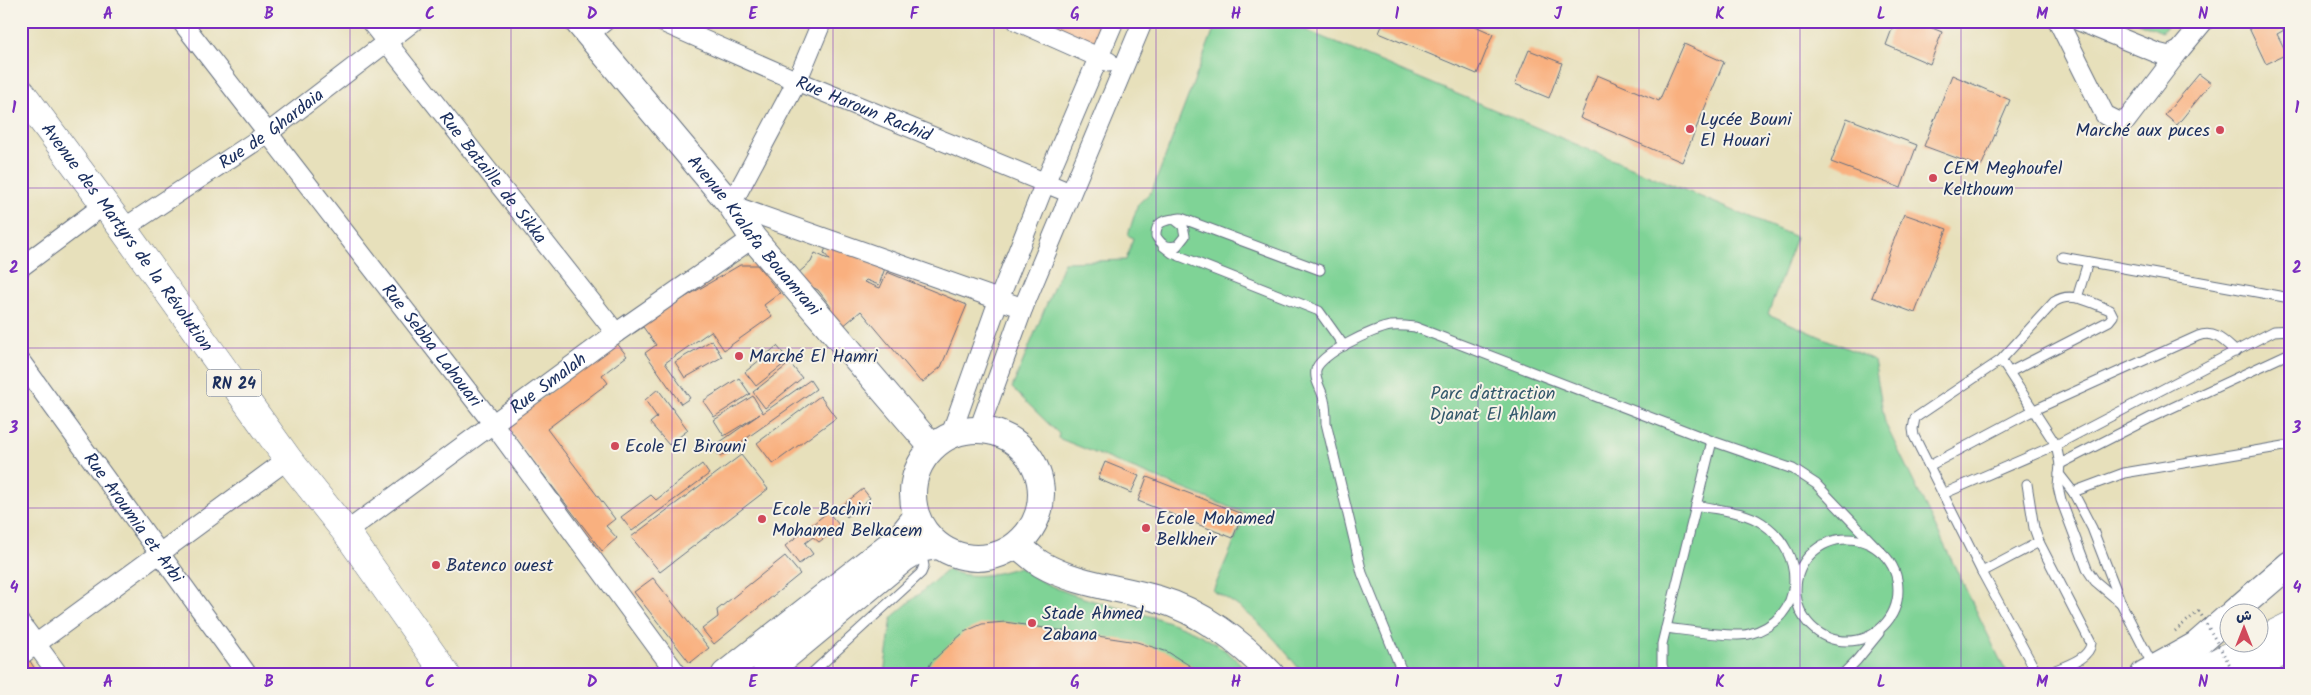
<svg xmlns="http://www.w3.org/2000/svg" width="2311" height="695" font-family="Kalam,'Playpen Sans Arabic',sans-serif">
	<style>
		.green { fill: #7fd396; stroke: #4d817a }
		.building { fill: #f9b07f }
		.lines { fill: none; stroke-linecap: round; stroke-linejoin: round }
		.lane-casing { stroke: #626d7f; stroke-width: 11 }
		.street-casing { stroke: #626d7f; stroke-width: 21 }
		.secondary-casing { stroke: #626d7f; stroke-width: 28 }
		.primary-casing { stroke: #626d7f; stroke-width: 29 }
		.path { stroke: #626d7f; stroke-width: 3; stroke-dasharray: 1 4; stroke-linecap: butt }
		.lane { stroke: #fff; stroke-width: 9 }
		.street { stroke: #fff; stroke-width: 19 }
		.secondary { stroke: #fff; stroke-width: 26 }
		.primary { stroke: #fff; stroke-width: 28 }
		.path-bridge { stroke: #626d7f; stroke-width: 3; stroke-dasharray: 1 4; stroke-linecap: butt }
		.grid { fill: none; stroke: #7b2cbf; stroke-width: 1; stroke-opacity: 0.55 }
		.poi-dot { fill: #d1495b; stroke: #f7f3e8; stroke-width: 2 }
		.labels { text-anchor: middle; stroke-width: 4; stroke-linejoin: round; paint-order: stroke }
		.shield { fill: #f7f3e8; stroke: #5d6a87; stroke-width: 1 }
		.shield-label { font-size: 16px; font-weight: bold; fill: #1b2f5e }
		.street-label { font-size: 18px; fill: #1b2f5e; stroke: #f7f3e8 }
		.poi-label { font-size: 18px; fill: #1b2f5e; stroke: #f7f3e8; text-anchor: start }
		.park-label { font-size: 18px; fill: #34586c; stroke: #f7f3e8 }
		.neatline { fill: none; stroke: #7b2cbf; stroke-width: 2 }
		.grid-label { font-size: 16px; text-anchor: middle; font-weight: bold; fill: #7b2cbf }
	</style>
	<rect width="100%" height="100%" fill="#f7f3e8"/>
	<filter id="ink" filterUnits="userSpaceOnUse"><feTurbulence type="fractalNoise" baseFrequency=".02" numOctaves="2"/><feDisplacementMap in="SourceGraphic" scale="10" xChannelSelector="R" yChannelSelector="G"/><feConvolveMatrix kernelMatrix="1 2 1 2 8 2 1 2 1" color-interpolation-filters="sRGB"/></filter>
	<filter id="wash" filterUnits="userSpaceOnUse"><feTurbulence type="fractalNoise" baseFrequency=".0096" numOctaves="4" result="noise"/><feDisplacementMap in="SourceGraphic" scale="20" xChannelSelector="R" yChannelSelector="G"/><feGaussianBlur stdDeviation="1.12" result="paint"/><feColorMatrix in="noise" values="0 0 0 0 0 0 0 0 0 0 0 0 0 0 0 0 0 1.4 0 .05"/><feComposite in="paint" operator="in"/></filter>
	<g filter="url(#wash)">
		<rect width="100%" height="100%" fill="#e7e0bb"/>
		<g class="green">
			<path d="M1217,21h67l512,216 -28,77 106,46 11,63 122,251h-704c-26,-34 -52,-64 -90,-83l33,-77 -188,-76 1,-4 -47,-46 52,-126 62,-2 7,-22 -5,-3 10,-31 14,-13z"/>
			<path d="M2136,21h35l-9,11z"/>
			<path d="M1019,567c69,52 170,34 231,107h-366l8,-57 55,-47c26,10 47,5 72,-3z"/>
		</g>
		<g id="blocks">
			<g class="building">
				<path d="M1034,21h69l-10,27z"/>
				<path d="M1384,21h80l29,13 -16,40 -98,-41z"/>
				<path d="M1895,21h20l27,11 -12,32 -44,-19z"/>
				<path d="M2263,21h27v6l-13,7 10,20 -21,10 -17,-36z"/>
				<path d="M1684,44l40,18 -42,100 -102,-44 17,-43 62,26z"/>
				<path d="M1529,50l33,13 -13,35 -34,-14z"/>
				<path d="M2199,74l12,9 -34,42 -12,-10z"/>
				<path d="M1952,75l58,25 -29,67 -57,-21z"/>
				<path d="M1847,118l70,27 -16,43 -70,-26z"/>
				<path d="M1904,214l43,15 -32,84 -43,-16z"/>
				<path d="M827,244l58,24 -6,17 -13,-5 -2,2 16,6 7,-16 80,33 -26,62 -18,15 -4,-2 -58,-69 -19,16 -15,-17 4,-3 -13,-17 -12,-6 -9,-10 14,-12 4,-9 15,7 -6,-7z"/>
				<path d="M740,265h17l23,28 -16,12 8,11 -48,34 -13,-19 -46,32 25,35 -9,6 -36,-51 11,-8 -13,-18 -9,6 -8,-11h17z"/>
				<path d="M712,340l10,17 -37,21 -10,-16z"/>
				<path d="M616,342l11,14 -25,19 6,8 -61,46 68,90 -9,7 11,12 -15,13 -96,-125z"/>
				<path d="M777,346l12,14 -33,26 -11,-14z"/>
				<path d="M790,363l12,15 -37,30 -12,-16z"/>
				<path d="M739,378l11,16 -36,23 -11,-16z"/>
				<path d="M810,380l6,9 -96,68 -7,-10 47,-33 -36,22 -10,-16 39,-24 10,17z"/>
				<path d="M658,389l30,41 -19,15 -19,-22 7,-6 -12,-17z"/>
				<path d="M820,396l16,22 -63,46 -16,-21z"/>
				<path d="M741,455l27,34 -108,83 -29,-35z"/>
				<path d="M1105,462l34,14 -8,17 -33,-14z"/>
				<path d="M702,464l7,10 -77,57 -11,-14 30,-22 5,5z"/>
				<path d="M1147,477l95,37 -9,24 -95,-37z"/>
				<path d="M863,489l7,9 -23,19 -8,-9z"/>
				<path d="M828,512l12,14 -21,16 -6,-5 -8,6 8,11 -14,10 -14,-18z"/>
				<path d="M785,556l15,18 -86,70 -12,-15 16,-12 -1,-7z"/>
				<path d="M653,578l56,70 -19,15 -56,-71z"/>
				<path d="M1005,622l132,20 31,10 35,22h-277l5,-12 33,-30 18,-8z"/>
				<path d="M25,653l13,21h-17v-19z"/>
			</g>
		</g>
	</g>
	<g filter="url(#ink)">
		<use href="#blocks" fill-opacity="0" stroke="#626d7f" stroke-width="1"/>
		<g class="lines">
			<g class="lane-casing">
				<g id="lane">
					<path d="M1174,219l9,7 2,10 -8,10c-10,2 -16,-1 -21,-10 -1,-17 12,-16 25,-18l139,52"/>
					<path d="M1163,246l9,7 147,58 25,35"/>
					<path d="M2062,257l228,41"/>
					<path d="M2077,298l11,-36"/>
					<path d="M2001,360l55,85 4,19 -2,23 3,13 26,69 8,12 26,22"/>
					<path d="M2010,372l99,-51 4,-5 -3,-6c-18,-7 -39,-20 -56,-8l-53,58 -86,58 -2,11 1,7 68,136 52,96 6,6"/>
					<path d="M2060,464l92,-47 138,-64"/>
					<path d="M1929,466l105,-56 164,-74c17,-6 26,5 38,16"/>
					<path d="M2059,474l14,18 19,36 29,75 32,63"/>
					<path d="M2027,484l7,44 5,14 52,101c-1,17 -30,24 -45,31"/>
					<path d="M2073,492l51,-19 166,-28"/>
					<path d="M1943,494l113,-49 218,-114 16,-1"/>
					<circle cx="1847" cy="590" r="51"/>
					<path d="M1982,572l57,-30"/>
					<path d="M1666,628c17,2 69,10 83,6 57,-15 58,-81 13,-111 -18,-12 -45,-13 -66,-18"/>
					<path d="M811,674l110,-101 3,-7 -3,-15"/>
					<path d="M1403,674l-41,-101 -36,-150c0,-8 0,-16 -2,-23 -2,-11 -10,-19 -8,-30 3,-16 59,-42 75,-44 9,-1 16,0 24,1l297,114 81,28 23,15 65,68"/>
					<path d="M1665,674l-3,-9v-21l50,-203"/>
					<path d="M1843,674l14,-14 22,-27"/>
				</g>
			</g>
			<g class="street-casing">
				<g id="street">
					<path id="s1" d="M181,21l313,404 183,249"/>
					<path id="s2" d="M370,21l246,312"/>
					<path id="s3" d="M660,21l137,60 273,112"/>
					<path d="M822,21l-25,60 -66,124 292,103"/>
					<path d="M1017,21l92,41"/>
					<path d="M2058,21l47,94 12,6h9l54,-71"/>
					<path d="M2079,21l78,32 12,3 11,-6 24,-29"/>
					<path d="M588,35l17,-14"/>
					<path id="s4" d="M123,229l145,-96 146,-112"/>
					<path d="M21,267l83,-62"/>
					<path id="s5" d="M21,362l226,312"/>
					<path d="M979,429l44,-121 120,-287"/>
					<path d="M951,434l48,-135 46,-116 69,-162"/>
					<path id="s6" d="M346,532l270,-199 137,-95"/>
					<path d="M21,624l37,50"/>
					<path d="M21,655l267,-196"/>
				</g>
			</g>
			<g class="secondary-casing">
				<g id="secondary">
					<path id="s7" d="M577,21l154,184 22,33 179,209"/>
					<circle cx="977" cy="494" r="64"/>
					<path d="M1017,545c8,6 16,14 24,19 36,21 77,23 117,35 42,12 83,43 113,75"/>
					<path d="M2234,612l56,-48"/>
					<path d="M725,674l176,-138 15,-19"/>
					<path d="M765,674l140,-116 15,-9 17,-3"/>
					<path d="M2144,674l52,-29 32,-28"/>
				</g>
			</g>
			<g class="primary-casing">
				<g id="primary">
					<path id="s8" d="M21,92l102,137 165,230 58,73 100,142"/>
					<path d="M2258,642l32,-16"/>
					<path d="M2195,674l62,-32"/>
					<path d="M2239,674l51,-26"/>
				</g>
			</g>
			<path class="path" d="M2175,631l24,-20"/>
			<use href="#lane" class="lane"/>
			<use href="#street" class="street"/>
			<use href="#secondary" class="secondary"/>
			<use href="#primary" class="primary"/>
			<path class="path-bridge" d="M2199,611l36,63"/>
		</g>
	</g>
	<path class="grid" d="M189,21v653M350,21v653M511,21v653M672,21v653M833,21v653M994,21v653M1156,21v653M1317,21v653M1478,21v653M1639,21v653M1800,21v653M1961,21v653M2122,21v653M21,188h2269M21,348h2269M21,508h2269"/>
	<g class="poi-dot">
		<circle cx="1690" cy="129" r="5"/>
		<circle cx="2220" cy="130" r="5"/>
		<circle cx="1933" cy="178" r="5"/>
		<circle cx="739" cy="356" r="5"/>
		<circle cx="615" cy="446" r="5"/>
		<circle cx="762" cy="519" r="5"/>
		<circle cx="1146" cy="528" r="5"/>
		<circle cx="436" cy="565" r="5"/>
		<circle cx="1032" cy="623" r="5"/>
	</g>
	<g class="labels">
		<rect class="shield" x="206.5" y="369.5" width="55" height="27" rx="4"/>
		<g class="shield-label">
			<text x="234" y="389">RN 24</text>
		</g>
		<g class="street-label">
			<text dy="6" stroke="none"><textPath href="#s3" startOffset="222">Rue Haroun Rachid</textPath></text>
			<text dy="6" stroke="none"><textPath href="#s4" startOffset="179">Rue de Ghardaia</textPath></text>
			<text dy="6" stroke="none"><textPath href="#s2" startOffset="199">Rue Bataille de Sikka</textPath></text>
			<text dy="6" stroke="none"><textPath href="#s7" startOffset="278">Avenue Kralafa Bouamrani</textPath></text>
			<text dy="6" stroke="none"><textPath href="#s8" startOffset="180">Avenue des Martyrs de la Révolution</textPath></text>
			<text dy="6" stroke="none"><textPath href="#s1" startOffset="410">Rue Sebba Lahouari</textPath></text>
			<text dy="6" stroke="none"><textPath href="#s6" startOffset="251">Rue Smalah</textPath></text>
			<text dy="6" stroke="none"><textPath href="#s5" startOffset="192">Rue Aroumia et Arbi</textPath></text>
		</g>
		<g class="poi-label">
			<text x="1700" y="125">Lycée Bouni<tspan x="1700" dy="21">El Houari</tspan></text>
			<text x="2210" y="136" text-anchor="end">Marché aux puces</text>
			<text x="1943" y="174">CEM Meghoufel<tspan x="1943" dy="21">Kelthoum</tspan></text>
			<text x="749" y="362">Marché El Hamri</text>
			<text x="625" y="452">Ecole El Birouni</text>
			<text x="772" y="515">Ecole Bachiri<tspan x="772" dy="21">Mohamed Belkacem</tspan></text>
			<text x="1156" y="524">Ecole Mohamed<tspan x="1156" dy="21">Belkheir</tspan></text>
			<text x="446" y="571">Batenco ouest</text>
			<text x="1042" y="619">Stade Ahmed<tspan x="1042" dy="21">Zabana</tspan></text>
		</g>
		<g class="park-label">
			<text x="1493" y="399">Parc d'attraction<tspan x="1493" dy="21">Djanat El Ahlam</tspan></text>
		</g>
	</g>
	<rect width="2311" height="695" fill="none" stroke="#f7f3e8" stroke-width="55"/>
	<g transform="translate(2244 628)"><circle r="24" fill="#f7f3e8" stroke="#9fa5b1"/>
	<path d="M0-4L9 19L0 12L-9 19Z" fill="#d1495b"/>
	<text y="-8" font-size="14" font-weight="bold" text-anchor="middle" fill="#1b2f5e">ش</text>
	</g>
	<rect x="28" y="28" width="2256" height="640" class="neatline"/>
	<g class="grid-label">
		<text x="108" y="19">A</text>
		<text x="269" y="19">B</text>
		<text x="430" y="19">C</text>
		<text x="592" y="19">D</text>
		<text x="753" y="19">E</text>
		<text x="914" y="19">F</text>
		<text x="1075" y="19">G</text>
		<text x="1236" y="19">H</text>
		<text x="1397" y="19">I</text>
		<text x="1558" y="19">J</text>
		<text x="1720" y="19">K</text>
		<text x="1881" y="19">L</text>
		<text x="2042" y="19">M</text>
		<text x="2203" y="19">N</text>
		<text x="14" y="113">1</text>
		<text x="2297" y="113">1</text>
		<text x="14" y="273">2</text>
		<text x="2297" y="273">2</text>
		<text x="14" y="433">3</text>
		<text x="2297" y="433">3</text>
		<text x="14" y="593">4</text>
		<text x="2297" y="593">4</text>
		<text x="108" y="687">A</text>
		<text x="269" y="687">B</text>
		<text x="430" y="687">C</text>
		<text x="592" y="687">D</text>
		<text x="753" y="687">E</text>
		<text x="914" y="687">F</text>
		<text x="1075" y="687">G</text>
		<text x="1236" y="687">H</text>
		<text x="1397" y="687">I</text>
		<text x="1558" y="687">J</text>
		<text x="1720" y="687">K</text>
		<text x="1881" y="687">L</text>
		<text x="2042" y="687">M</text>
		<text x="2203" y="687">N</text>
	</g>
</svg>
